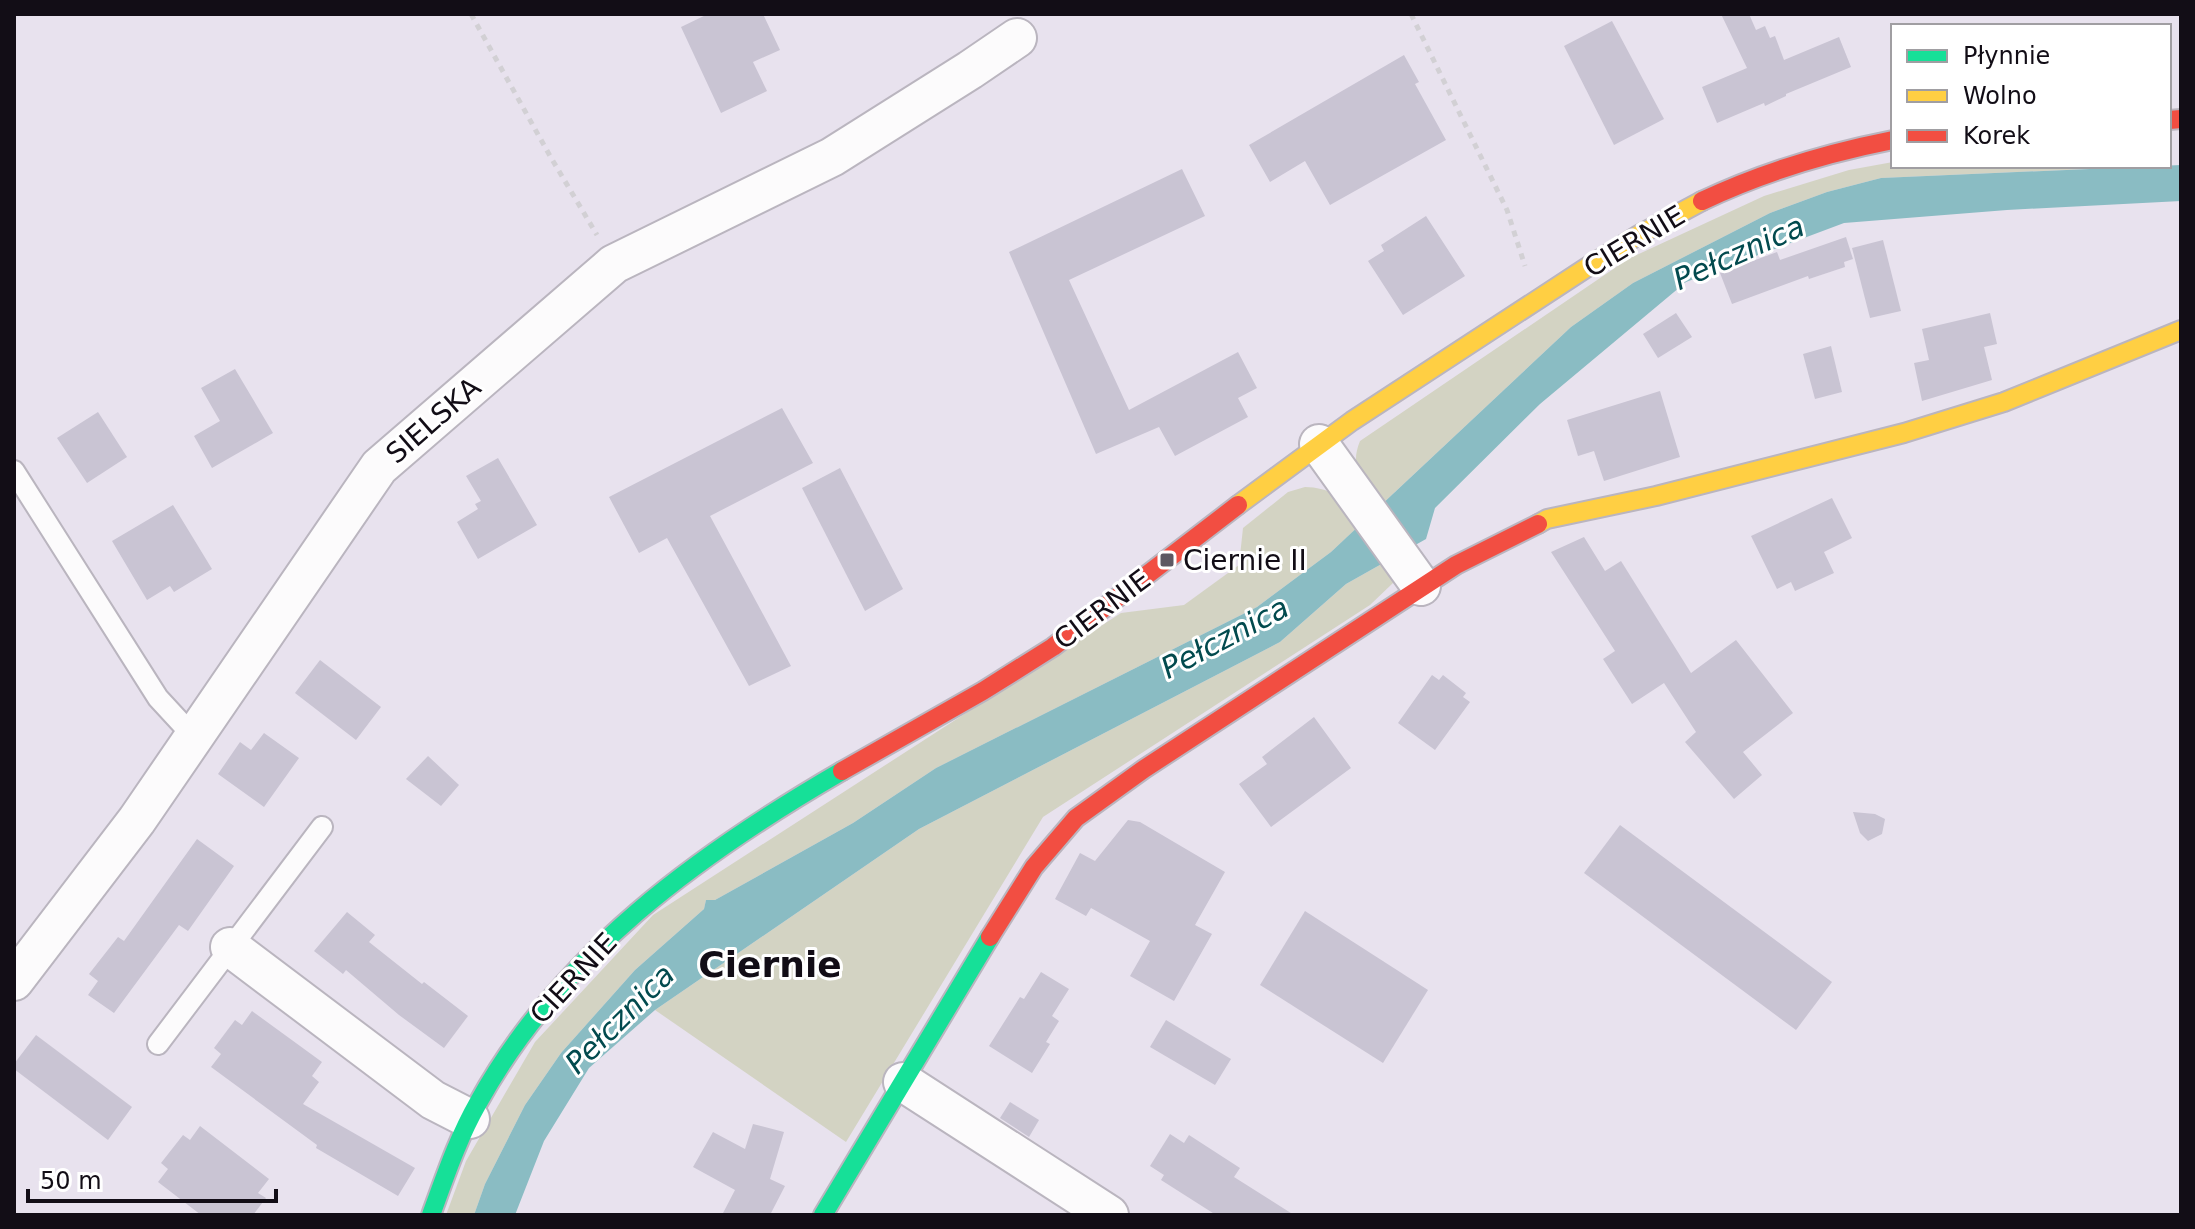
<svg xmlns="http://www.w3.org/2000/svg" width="2195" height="1229" font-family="'DejaVu Sans',sans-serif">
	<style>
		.green { fill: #d3d3c3 }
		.water { fill: #8abcc3 }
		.building { fill: #c9c4d3 }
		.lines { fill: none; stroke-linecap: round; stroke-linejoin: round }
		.lane-casing { stroke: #bab5bf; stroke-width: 24 }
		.street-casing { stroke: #bab5bf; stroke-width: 42 }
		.fast-casing { stroke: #bab5bf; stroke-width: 22 }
		.slow-casing { stroke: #bab5bf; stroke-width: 22 }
		.jam-casing { stroke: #bab5bf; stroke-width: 22 }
		.path { stroke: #d2d0d4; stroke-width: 5; stroke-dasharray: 6 6; stroke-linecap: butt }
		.lane { stroke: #fcfbfc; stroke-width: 20 }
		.street { stroke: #fcfbfc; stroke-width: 38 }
		.fast { stroke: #16e098; stroke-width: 18 }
		.slow { stroke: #ffcf43; stroke-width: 18 }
		.jam { stroke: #f24e42; stroke-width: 18 }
		.poi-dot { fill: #5d5862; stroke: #fff; stroke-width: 3 }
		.labels { text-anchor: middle; stroke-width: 6; stroke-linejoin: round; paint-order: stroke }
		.street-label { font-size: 28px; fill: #120d16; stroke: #fff }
		.poi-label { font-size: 28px; fill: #120d16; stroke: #fff; text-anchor: start }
		.water-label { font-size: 30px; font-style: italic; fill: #024a4e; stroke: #fff }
		.district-label { font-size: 36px; font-weight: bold; fill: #120d16; stroke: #fff }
	</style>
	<rect width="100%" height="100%" fill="#e8e2ee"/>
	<g class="green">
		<path d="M1893,162v4h263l-275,12 -54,14 -57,21 -137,70 -62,44 -191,179c-15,-23 -32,-36 -20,-65l268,-182 136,-63 85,-26z"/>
		<path d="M1305,487c32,1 37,14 55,38l-29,27 -74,55 -321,161 -83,55 -138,77h-9l-2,9 -69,61 -74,83 -36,52 -40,79 -11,31h-28l20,-54 69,-119 118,-127 468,-302 63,-8 55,-40 4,-37 45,-36z"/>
		<path d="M1387,561l8,10 -2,12 -23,22 -327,212 -197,325 -191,-132 264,-181 361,-187 66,-58z"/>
	</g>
	<path class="water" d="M2181,165v36l-174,9 -163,13 -158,59 -146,122 -105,104 -9,31 -80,45 -66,58 -361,187 -264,181 -66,58 -45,73 -29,74h-41l11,-31 40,-79 36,-52 74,-83 69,-61 2,-9h9l138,-77 83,-55 321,-161 74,-55 240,-225 62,-44 137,-70 57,-21 54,-14z"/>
	<g class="building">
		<path d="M708,14h55l17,36 -27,12 14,29 -46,22 -40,-86z"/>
		<path d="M1721,14h28l7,16 9,-4 5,12 5,-2 9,24 55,-23 12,30 -65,27v2l-21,10 -1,-3 -47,20 -15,-36 45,-19z"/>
		<path d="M1612,21l52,98 -50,26 -50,-99z"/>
		<path d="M1404,55l15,27 -4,2 31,56 -116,65 -25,-44 -35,21 -21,-37z"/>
		<path d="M1182,169l23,47 -136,64 60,130 109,-58 19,36 -19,10 10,19 -73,39 -16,-29 -63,27 -87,-202z"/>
		<path d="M1426,216l39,60 -62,39 -35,-54 16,-10 -3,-6z"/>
		<path d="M1846,237l7,22 -9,3 1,5 -36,12 -1,-3 -76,28 -12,-31 57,-21 3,8z"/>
		<path d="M1883,240l18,71 -31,7 -18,-70z"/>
		<path d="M1676,313l16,24 -34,21 -15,-24z"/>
		<path d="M1990,313l7,31 -13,3 8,33 -70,21 -8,-38 15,-3 -7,-31z"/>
		<path d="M1831,346l11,46 -27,7 -12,-45z"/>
		<path d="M235,369l38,64 -61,35 -18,-32 26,-15 -19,-33z"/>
		<path d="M1660,391l20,66 -76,24 -10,-30 -16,5 -11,-36z"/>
		<path d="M782,408l31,55 -103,53 81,150 -42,20 -82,-148 -28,15 -30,-56z"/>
		<path d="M98,412l29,45 -40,26 -30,-45z"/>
		<path d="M498,458l39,67 -59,34 -21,-37 21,-13 -3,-5 6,-3 -15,-25z"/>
		<path d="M840,468l63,121 -38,22 -63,-123z"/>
		<path d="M1832,498l20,40 -28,14 10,21 -39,18 -4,-9 -14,7 -26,-53z"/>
		<path d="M173,505l39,64 -38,23 -4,-6 -23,14 -35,-59z"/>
		<path d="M1584,537l21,34 16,-10 70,112 45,-33 57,73 -50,39 19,23 -28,24 -49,-57 11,-10 -32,-49 -32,21 -29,-45 12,-8 -64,-99z"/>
		<path d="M320,660l61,47 -25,33 -61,-47z"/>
		<path d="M1432,675l7,5 4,-5 23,18 -3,4 7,5 -35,48 -37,-27z"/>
		<path d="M1314,717l37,51 -80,59 -32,-43 28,-20 -5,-7z"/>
		<path d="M264,733l35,25 -35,49 -46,-33 22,-32 11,8z"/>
		<path d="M428,756l31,29 -18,21 -35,-27z"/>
		<path d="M1853,812l22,2 10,5 -3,15 -14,7 -8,-8z"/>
		<path d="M1128,820l12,2 85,50 -30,53 17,9 -38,67 -44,-25 20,-35 -59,-33 -5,8 -31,-17 25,-46 15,8z"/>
		<path d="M1620,825l212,157 -36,48 -212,-157z"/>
		<path d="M197,839l37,27 -46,65 -9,-6 -65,88 -26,-18 10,-14 -9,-7 29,-37 6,4z"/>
		<path d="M1305,911l123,79 -45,73 -123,-78z"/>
		<path d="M347,912l28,23 -6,7 53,42 2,-2 44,34 -24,32 -45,-33 -53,-45 -3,4 -29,-23z"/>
		<path d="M1041,972l28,17 -17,27 7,5 -13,21 4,2 -18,29 -43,-27 31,-49 4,2z"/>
		<path d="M252,1011l70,51 -10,14 7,6 -16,22 112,64 -17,28 -82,-48 1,-3 -106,-78 10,-13 -7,-6 21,-28 7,5z"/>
		<path d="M1166,1020l65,39 -16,26 -65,-38z"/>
		<path d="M36,1035l96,72 -24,33 -94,-71v-5z"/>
		<path d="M1010,1102l29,18 -10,17 -29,-19z"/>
		<path d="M753,1124l31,8 -14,47 15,7 -15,29h-48l13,-25 -42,-23 20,-35 32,17z"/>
		<path d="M200,1126l69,53 -11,14 8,5 -13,17h-52l-43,-33 10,-13 -7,-6 22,-28 7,5z"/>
		<path d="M1170,1134l14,9 5,-8 51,33 -6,9 60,38h-78l-55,-35 3,-5 -14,-9z"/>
	</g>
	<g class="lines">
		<g class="lane-casing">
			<g id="lane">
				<path d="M14,471l144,227 36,39"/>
				<path d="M158,1044l164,-217"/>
			</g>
		</g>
		<g class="street-casing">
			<g id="street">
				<path d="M1319,444l102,142"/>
				<path d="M230,947l203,153 37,19"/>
				<path d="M14,981l123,-161 242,-353 235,-203 218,-107 138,-87 47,-32"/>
				<path d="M903,1082l206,133"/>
			</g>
		</g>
		<g class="fast-casing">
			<g id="fast">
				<path d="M431,1215c14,-38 27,-77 47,-112 82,-149 221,-249 364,-332"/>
				<path d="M823,1215l167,-278"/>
			</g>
		</g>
		<g class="slow-casing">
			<g id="slow">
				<path d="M1238,505l114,-84 234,-153 51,-32 65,-35"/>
				<path d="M1538,524l9,-5 109,-23 248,-63 100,-31 177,-72"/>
			</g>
		</g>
		<g class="jam-casing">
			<g id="jam">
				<path d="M2169,120l12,-1"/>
				<path d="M1702,201c61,-29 125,-48 191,-61"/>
				<path d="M842,771l141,-80 70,-44 185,-142"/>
				<path d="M990,937l44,-70 42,-49 68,-49 312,-204 82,-41"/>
			</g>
		</g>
		<g class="path">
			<path d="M471,14l79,142 47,79"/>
			<path d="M1411,14l96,196 18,56"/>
		</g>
		<use href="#lane" class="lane"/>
		<use href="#street" class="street"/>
		<use href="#fast" class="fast"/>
		<use href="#slow" class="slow"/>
		<use href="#jam" class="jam"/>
	</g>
	<rect class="poi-dot" x="1159" y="552" width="16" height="16" rx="4"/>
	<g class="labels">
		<g class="street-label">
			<text transform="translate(1634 241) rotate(-31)" y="10">CIERNIE</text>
			<text transform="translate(433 420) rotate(-41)" y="10">SIELSKA</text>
			<text transform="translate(1102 609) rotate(-37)" y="10">CIERNIE</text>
			<text transform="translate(573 978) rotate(-47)" y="10">CIERNIE</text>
		</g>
		<g class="poi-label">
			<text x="1183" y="570">Ciernie II</text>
		</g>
		<g class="water-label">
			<text transform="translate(1739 253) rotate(-24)" y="10">Pełcznica</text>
			<text transform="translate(1225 638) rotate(-28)" y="10">Pełcznica</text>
			<text transform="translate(620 1019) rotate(-45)" y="10">Pełcznica</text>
		</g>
		<g class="district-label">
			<text x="770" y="977">Ciernie</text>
		</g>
	</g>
	<rect width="2195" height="1229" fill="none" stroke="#120d16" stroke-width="32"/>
	<rect x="1891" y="24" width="280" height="144" fill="#ffffff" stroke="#a09ea2" stroke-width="2"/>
	<rect x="1907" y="50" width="40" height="12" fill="#16e098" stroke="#a09ea2" stroke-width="2"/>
	<text x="1963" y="64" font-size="24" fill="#120d16">Płynnie</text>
	<rect x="1907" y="90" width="40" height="12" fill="#ffcf43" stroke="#a09ea2" stroke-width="2"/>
	<text x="1963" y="104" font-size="24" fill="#120d16">Wolno</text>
	<rect x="1907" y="130" width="40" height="12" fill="#f24e42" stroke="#a09ea2" stroke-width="2"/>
	<text x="1963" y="144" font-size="24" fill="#120d16">Korek</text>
	<path d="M28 1189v12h248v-12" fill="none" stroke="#120d16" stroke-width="4"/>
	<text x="40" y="1189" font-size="24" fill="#120d16" stroke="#ffffff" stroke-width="6" paint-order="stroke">50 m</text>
</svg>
